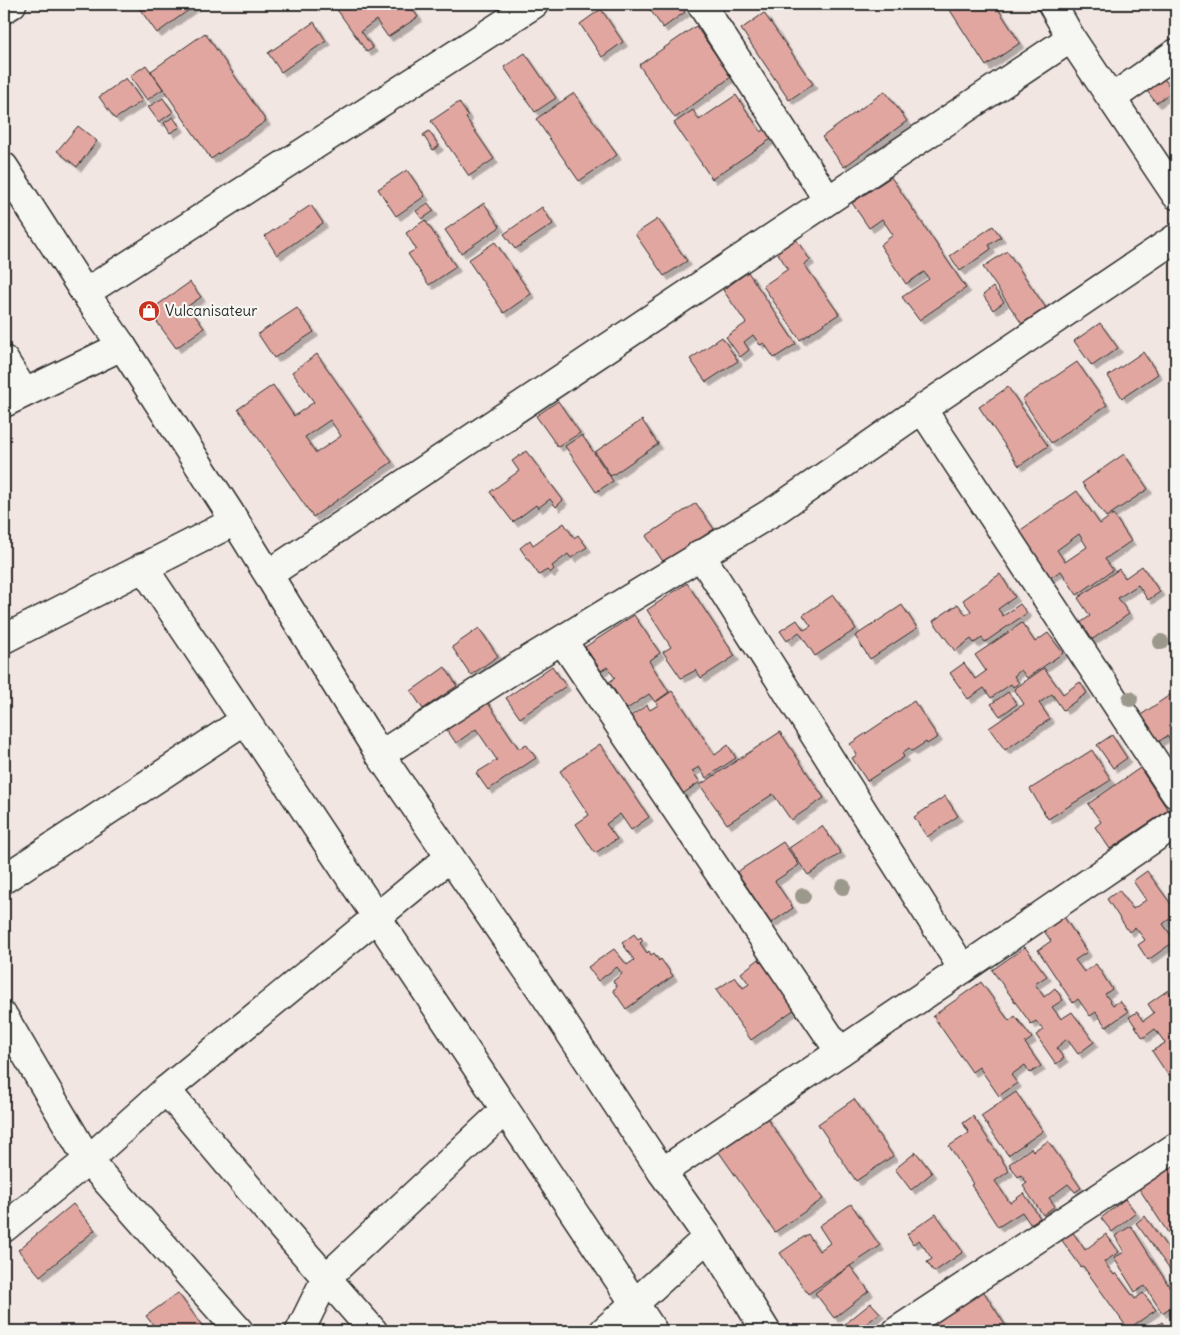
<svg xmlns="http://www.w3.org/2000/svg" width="1180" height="1335" font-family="Delius,sans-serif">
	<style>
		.building { fill: #e1a6a0; stroke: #2b2b2b; fill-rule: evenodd; filter: url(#shadow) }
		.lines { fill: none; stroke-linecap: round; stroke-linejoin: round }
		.minor-casing { stroke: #2b2b2b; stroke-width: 31 }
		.major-casing { stroke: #2b2b2b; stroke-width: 31 }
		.minor { stroke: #f6f6f2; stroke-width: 28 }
		.major { stroke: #f6f6f2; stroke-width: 28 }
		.tree { fill: #9b988c }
		.labels { text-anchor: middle; stroke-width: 4.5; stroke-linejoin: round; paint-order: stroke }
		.poi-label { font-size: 15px; fill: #2b2b2b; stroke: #f6f6f2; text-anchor: start }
	</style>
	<defs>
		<filter id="shadow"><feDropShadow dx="4.5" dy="4.5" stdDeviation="0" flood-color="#0004"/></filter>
	</defs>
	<rect width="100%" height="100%" fill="#f2e6e2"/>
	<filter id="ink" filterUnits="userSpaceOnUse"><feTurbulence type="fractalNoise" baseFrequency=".02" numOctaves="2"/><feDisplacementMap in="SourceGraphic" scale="10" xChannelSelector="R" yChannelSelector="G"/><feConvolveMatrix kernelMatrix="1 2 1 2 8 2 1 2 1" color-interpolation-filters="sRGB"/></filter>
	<g filter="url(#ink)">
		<g class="building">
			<path d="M136,4h61l-40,29z"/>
			<path d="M333,4h76l9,13 -30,20 -12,-17 -15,11 12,17 -6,4z"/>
			<path d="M646,4h33l6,8 -22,16z"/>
			<path d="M946,4h49l25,39 -34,23z"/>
			<path d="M601,9l22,33 -21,15 -22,-33z"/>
			<path d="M764,13l49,71 -24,16 -48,-71z"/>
			<path d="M314,22l12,19 -45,31 -13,-19z"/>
			<path d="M696,26l35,51 -56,41 -36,-53z"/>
			<path d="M205,33l61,88 -55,38 -60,-88z"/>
			<path d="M525,53l31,45 -21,14 -31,-45z"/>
			<path d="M146,65l17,24 -16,11 -17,-24z"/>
			<path d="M1162,76l11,15 -17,12 -11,-15z"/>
			<path d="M126,78l16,23 -27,18 -16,-22z"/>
			<path d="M885,91l22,30 -63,46 -22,-30z"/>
			<path d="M574,93l43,62 -38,26 -43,-62z"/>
			<path d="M736,95l25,37 7,-5 6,10 -62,42 -38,-56 19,-13 6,10z"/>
			<path d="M163,98l10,14 -14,10 -11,-15z"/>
			<path d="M459,102l9,14 -2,2 28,41 -25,17 -38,-55z"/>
			<path d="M173,117l7,10 -10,6 -6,-10z"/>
			<path d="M78,126l19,15 -20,26 -20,-16z"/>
			<path d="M429,131l10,15 -6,4 -10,-15z"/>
			<path d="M407,170l18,26 -29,20 -18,-27z"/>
			<path d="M891,177l75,111 -47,32 -17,-23 27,-18 -5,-7 -18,12 -26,-39 13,-10 -11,-16 -13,9 -17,-25z"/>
			<path d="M428,203l6,8 -12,8 -6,-8z"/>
			<path d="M484,203l16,24 -39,26 -16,-23z"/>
			<path d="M311,205l12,18 -46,32 -12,-19z"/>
			<path d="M542,207l11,17 -38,25 -11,-15z"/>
			<path d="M658,219l29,42 -23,15 -29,-42z"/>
			<path d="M425,220l31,47 -27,18 -21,-31 8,-5 -10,-16z"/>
			<path d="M993,226l8,11 -12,8 2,4 -31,22 -10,-15z"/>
			<path d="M796,239l14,21 -6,4 35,50 -39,26 -37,-54 25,-17 -11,-17z"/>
			<path d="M495,242l36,52 -27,19 -36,-53z"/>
			<path d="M1007,251l39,57 -24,16 -39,-57z"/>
			<path d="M748,272l48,72 -22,14 -10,-15 -4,2 -7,-10 -9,7 5,8 -9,7 -14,-20 20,-14 -23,-33z"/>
			<path d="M190,282l11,15 -13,9 16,22 -28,20 -27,-37z"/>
			<path d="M993,287l11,15 -11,8 -10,-15z"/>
			<path d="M297,308l17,24 -40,26 -16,-24z"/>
			<path d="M1100,323l18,25 -26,18 -18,-25z"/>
			<path d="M722,337l16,24 -32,21 -16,-23z"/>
			<path d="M1143,352l15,22 -36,24 -14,-22z"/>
			<path d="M317,354l75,108 -79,55 -75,-108 35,-24 21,31 20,-14 -22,-30zM330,420l11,16 -25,17 -11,-16z"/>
			<path d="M1077,362l30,43 -56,38 -29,-44z"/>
			<path d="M1008,387l40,59 -29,20 -40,-59z"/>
			<path d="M558,401l22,32 -22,14 -22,-31z"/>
			<path d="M642,420l16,24 -47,32 -16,-24z"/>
			<path d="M582,435l31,46 -17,11 -31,-46z"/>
			<path d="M526,451l37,49 -7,7 -6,-8 -12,9 -2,-3 -23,17 -23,-30 29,-21 -7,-10z"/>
			<path d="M1124,454l24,35 -42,28 -24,-34z"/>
			<path d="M1077,491l23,33 13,-10 18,27 -26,18 8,11 -36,25 -16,-24 -15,9 -31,-46zM1079,534l8,13 -22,15 -8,-12z"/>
			<path d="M696,503l18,26 -50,34 -18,-27z"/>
			<path d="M564,523l10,15 4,-3 9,12 -16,11 -3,-4 -16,12 2,3 -4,4 -3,-3 -8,5 -19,-27 10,-8 3,5z"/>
			<path d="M1142,566l18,26 -12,8 -10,-15 -20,13 11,16 -42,29 -11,-17 14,-10 -12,-18 41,-29 6,9z"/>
			<path d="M1000,574l15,23 -17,12 5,7 17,-12 7,9 -42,29 -3,-4 -8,5 -3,-4 -16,12 -22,-30 25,-17 8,11 5,-4 -8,-11z"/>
			<path d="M687,583l48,73 -34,22 -5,-8 -15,8 -18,-26 8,-5 -24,-37z"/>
			<path d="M833,595l23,34 -41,27 -16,-24 -12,9 -7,-10 17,-11 7,10 7,-4 -8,-11z"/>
			<path d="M902,605l15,23 -47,31 -15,-23z"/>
			<path d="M634,615l26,38 -11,8 20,31 -14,10 -6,-8 -22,15 -18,-27 6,-4 -8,-11 -6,4 -16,-24z"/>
			<path d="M1022,623l13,19 13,-9 15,20 -36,25 -6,-8 -7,6 5,7 -6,4 -2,-3 -20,14 -7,-10 -16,11 -18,-26 14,-10 11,16 11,-8 -11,-16z"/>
			<path d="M479,628l19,28 -27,19 -19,-28z"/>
			<path d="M552,666l14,20 -46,32 -14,-20z"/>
			<path d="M445,667l12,19 -34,23 -12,-18z"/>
			<path d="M1044,668l19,26 17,-12 7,11 -24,17 -11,-16 -13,9 11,16 -45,31 -16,-22 35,-24 -10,-15z"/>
			<path d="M672,691l43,64 13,-10 8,13 -30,20 -7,-11 -7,4 8,11 -19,13 -52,-78 18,-12 3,5 8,-5 -2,-3z"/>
			<path d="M1008,692l9,12 -17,12 -9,-12z"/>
			<path d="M1174,692l2,3v54l-9,-13 -12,8 -17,-27z"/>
			<path d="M484,697l35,52 7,-5 10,14 -48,32 -12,-17 21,-13 -21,-31 -20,14 -13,-19z"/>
			<path d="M914,701l24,36 -11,7 -1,-2 -14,9 -3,-3 -7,5 2,4 -37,24 -15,-23 5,-3 -7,-11z"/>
			<path d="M780,732l44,66 -33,22 -18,-26 -46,30 -27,-39z"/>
			<path d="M1112,735l15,23 -14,10 -16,-23z"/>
			<path d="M600,744l49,73 -18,13 -11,-16 -14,10 11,15 -22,14 -19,-29 13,-9 -29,-44z"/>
			<path d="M1092,750l19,30 -63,39 -18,-30z"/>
			<path d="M1140,768l28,42 -58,39 -15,-22 6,-5 -13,-18z"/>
			<path d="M945,796l13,20 -31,21 -13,-20z"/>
			<path d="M822,826l19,27 -33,22 -19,-27z"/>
			<path d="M783,842l16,23 -24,16 18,27 -22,15 -34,-51z"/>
			<path d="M1147,871l29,40v3l-13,10 12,17 -27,19 -10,-15 7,-5 -10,-13 -6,5 -22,-33 12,-9 14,19 13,-9 -13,-19z"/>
			<path d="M1062,914l25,38 -12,8 9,12 12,-8 16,25 -7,5 8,11 7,-4 8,11 -22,15 -10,-15 -6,4 -12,-17 -5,4 -35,-53 13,-9 -9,-13z"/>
			<path d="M634,934l4,5 3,-2 2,4 -3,2 7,10 2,-2 2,4 3,-2 5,8 2,-2 12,17 -47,33 -13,-19 4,-3 -4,-6 9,-7 -5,-7 -19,14 -10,-14 26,-18 13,16 7,-5 -12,-17z"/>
			<path d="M1025,947l22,29 -12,8 9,13 11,-9 8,12 -11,7 9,12 11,-7 22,30 -16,12 -11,-15 -11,9 8,10 -8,6 -20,-29 7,-5 -7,-9 -5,3 -39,-54z"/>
			<path d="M759,959l36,50 -44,31 -35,-50 19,-13 8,11 6,-4 -8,-11z"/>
			<path d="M981,982l28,39 6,-5 17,22 -7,5 16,23 -11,7 -5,-8 -14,10 6,8 -18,13 -20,-29 -7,5 -39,-56z"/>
			<path d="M1168,990l8,12v67l-8,6 -16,-24 13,-8 -10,-14 -12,9 -14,-21 8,-5 6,9 11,-8 -6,-9z"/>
			<path d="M1016,1092l27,39 -35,24 -27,-39z"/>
			<path d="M854,1099l39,57 -37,25 -38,-57z"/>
			<path d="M764,1114l59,85 -48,33 -59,-84z"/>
			<path d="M973,1116l36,55 -14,10 15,22 14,-10 16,25 -10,6 -8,-12 -24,15 -27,-42 2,-1 -24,-38 20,-13 -6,-10z"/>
			<path d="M1048,1141l33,47 -6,4 -7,-8 -19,14 6,8 -12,9 -20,-29 4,-3 -6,-8 -3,2 -9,-13 22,-16 2,3z"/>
			<path d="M916,1152l16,21 -21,17 -16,-21z"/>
			<path d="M1173,1160l3,6v25l-4,3 4,7v44l-40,-61z"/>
			<path d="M1125,1199l11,14 -24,19 -11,-14z"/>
			<path d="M73,1204l22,26 -55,46 -22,-26z"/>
			<path d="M851,1204l29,42 -72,48 -28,-41 28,-19 11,17 11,-8 -11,-17z"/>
			<path d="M936,1214l27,38 -29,20 -7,-10 5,-3 -13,-19 -6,4 -6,-10z"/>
			<path d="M1145,1216l31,44v18l-40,-55z"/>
			<path d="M1131,1226l45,71v7l-14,9 -17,-27 -10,6 -21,-34 10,-6 -9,-16z"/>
			<path d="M1072,1231l13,19 21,-16 13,18 -15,10 10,13 2,-2 19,26 8,-6 13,17 -28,19 -45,-63 -2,1 -20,-28z"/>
			<path d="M850,1266l19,25 -35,27 -19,-25z"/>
			<path d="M982,1289l27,42h-90z"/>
			<path d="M178,1293l28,38h-48l-12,-15z"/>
			<path d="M871,1303l9,10 -23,18h-14l-3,-3z"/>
			<path d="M1162,1322l6,9h-20z"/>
		</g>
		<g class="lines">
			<g class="minor-casing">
				<g id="minor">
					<path d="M701,4l127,196"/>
					<path d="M1052,4l19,34 105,157"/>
					<path d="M4,9l8,-5"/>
					<path d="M1112,98l64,-45"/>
					<path d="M85,293l449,-289"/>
					<path d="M4,360l20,32"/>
					<path d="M4,403l118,-57"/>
					<path d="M922,409l254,385"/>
					<path d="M700,554l263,415"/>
					<path d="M143,567l510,764"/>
					<path d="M269,574l802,-536"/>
					<path d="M4,639l231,-118"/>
					<path d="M562,640l278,412"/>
					<path d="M380,755l129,-83 270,-164 143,-99 254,-171"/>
					<path d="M4,879l241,-159"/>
					<path d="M4,1017l84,143 151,171"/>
					<path d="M166,1090l119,141 88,100"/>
					<path d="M662,1172l301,-203 213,-146"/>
					<path d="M4,1228l84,-68 78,-70 284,-233"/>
					<path d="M300,1331l26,-53 179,-168"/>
					<path d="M604,1331l104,-94"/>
					<path d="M897,1331l279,-184"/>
				</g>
			</g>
			<g class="major-casing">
				<path id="major" d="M4,167l81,126 37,53 113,175 145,234 173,252 109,165 46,65 58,94"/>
			</g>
			<use href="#minor" class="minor"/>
			<use href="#major" class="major"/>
		</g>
		<g class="tree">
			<circle cx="1161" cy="642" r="8"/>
			<circle cx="1130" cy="699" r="8"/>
			<circle cx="843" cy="887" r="8"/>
			<circle cx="803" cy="896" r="8"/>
		</g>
	</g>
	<defs>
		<g id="shop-disc" transform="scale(1.125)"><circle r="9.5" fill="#c8321e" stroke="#f6f6f2"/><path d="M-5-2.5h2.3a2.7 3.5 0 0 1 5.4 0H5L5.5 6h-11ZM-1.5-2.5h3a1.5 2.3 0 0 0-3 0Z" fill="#fff"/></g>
	</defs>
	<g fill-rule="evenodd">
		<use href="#shop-disc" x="149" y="311"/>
	</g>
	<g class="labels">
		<g class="poi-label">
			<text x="165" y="316">Vulcanisateur</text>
		</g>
	</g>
	<rect width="1180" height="1335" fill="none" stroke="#f6f6f2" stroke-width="20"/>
	<rect x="10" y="10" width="1160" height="1315" fill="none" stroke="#2b2b2b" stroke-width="2" filter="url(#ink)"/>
</svg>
